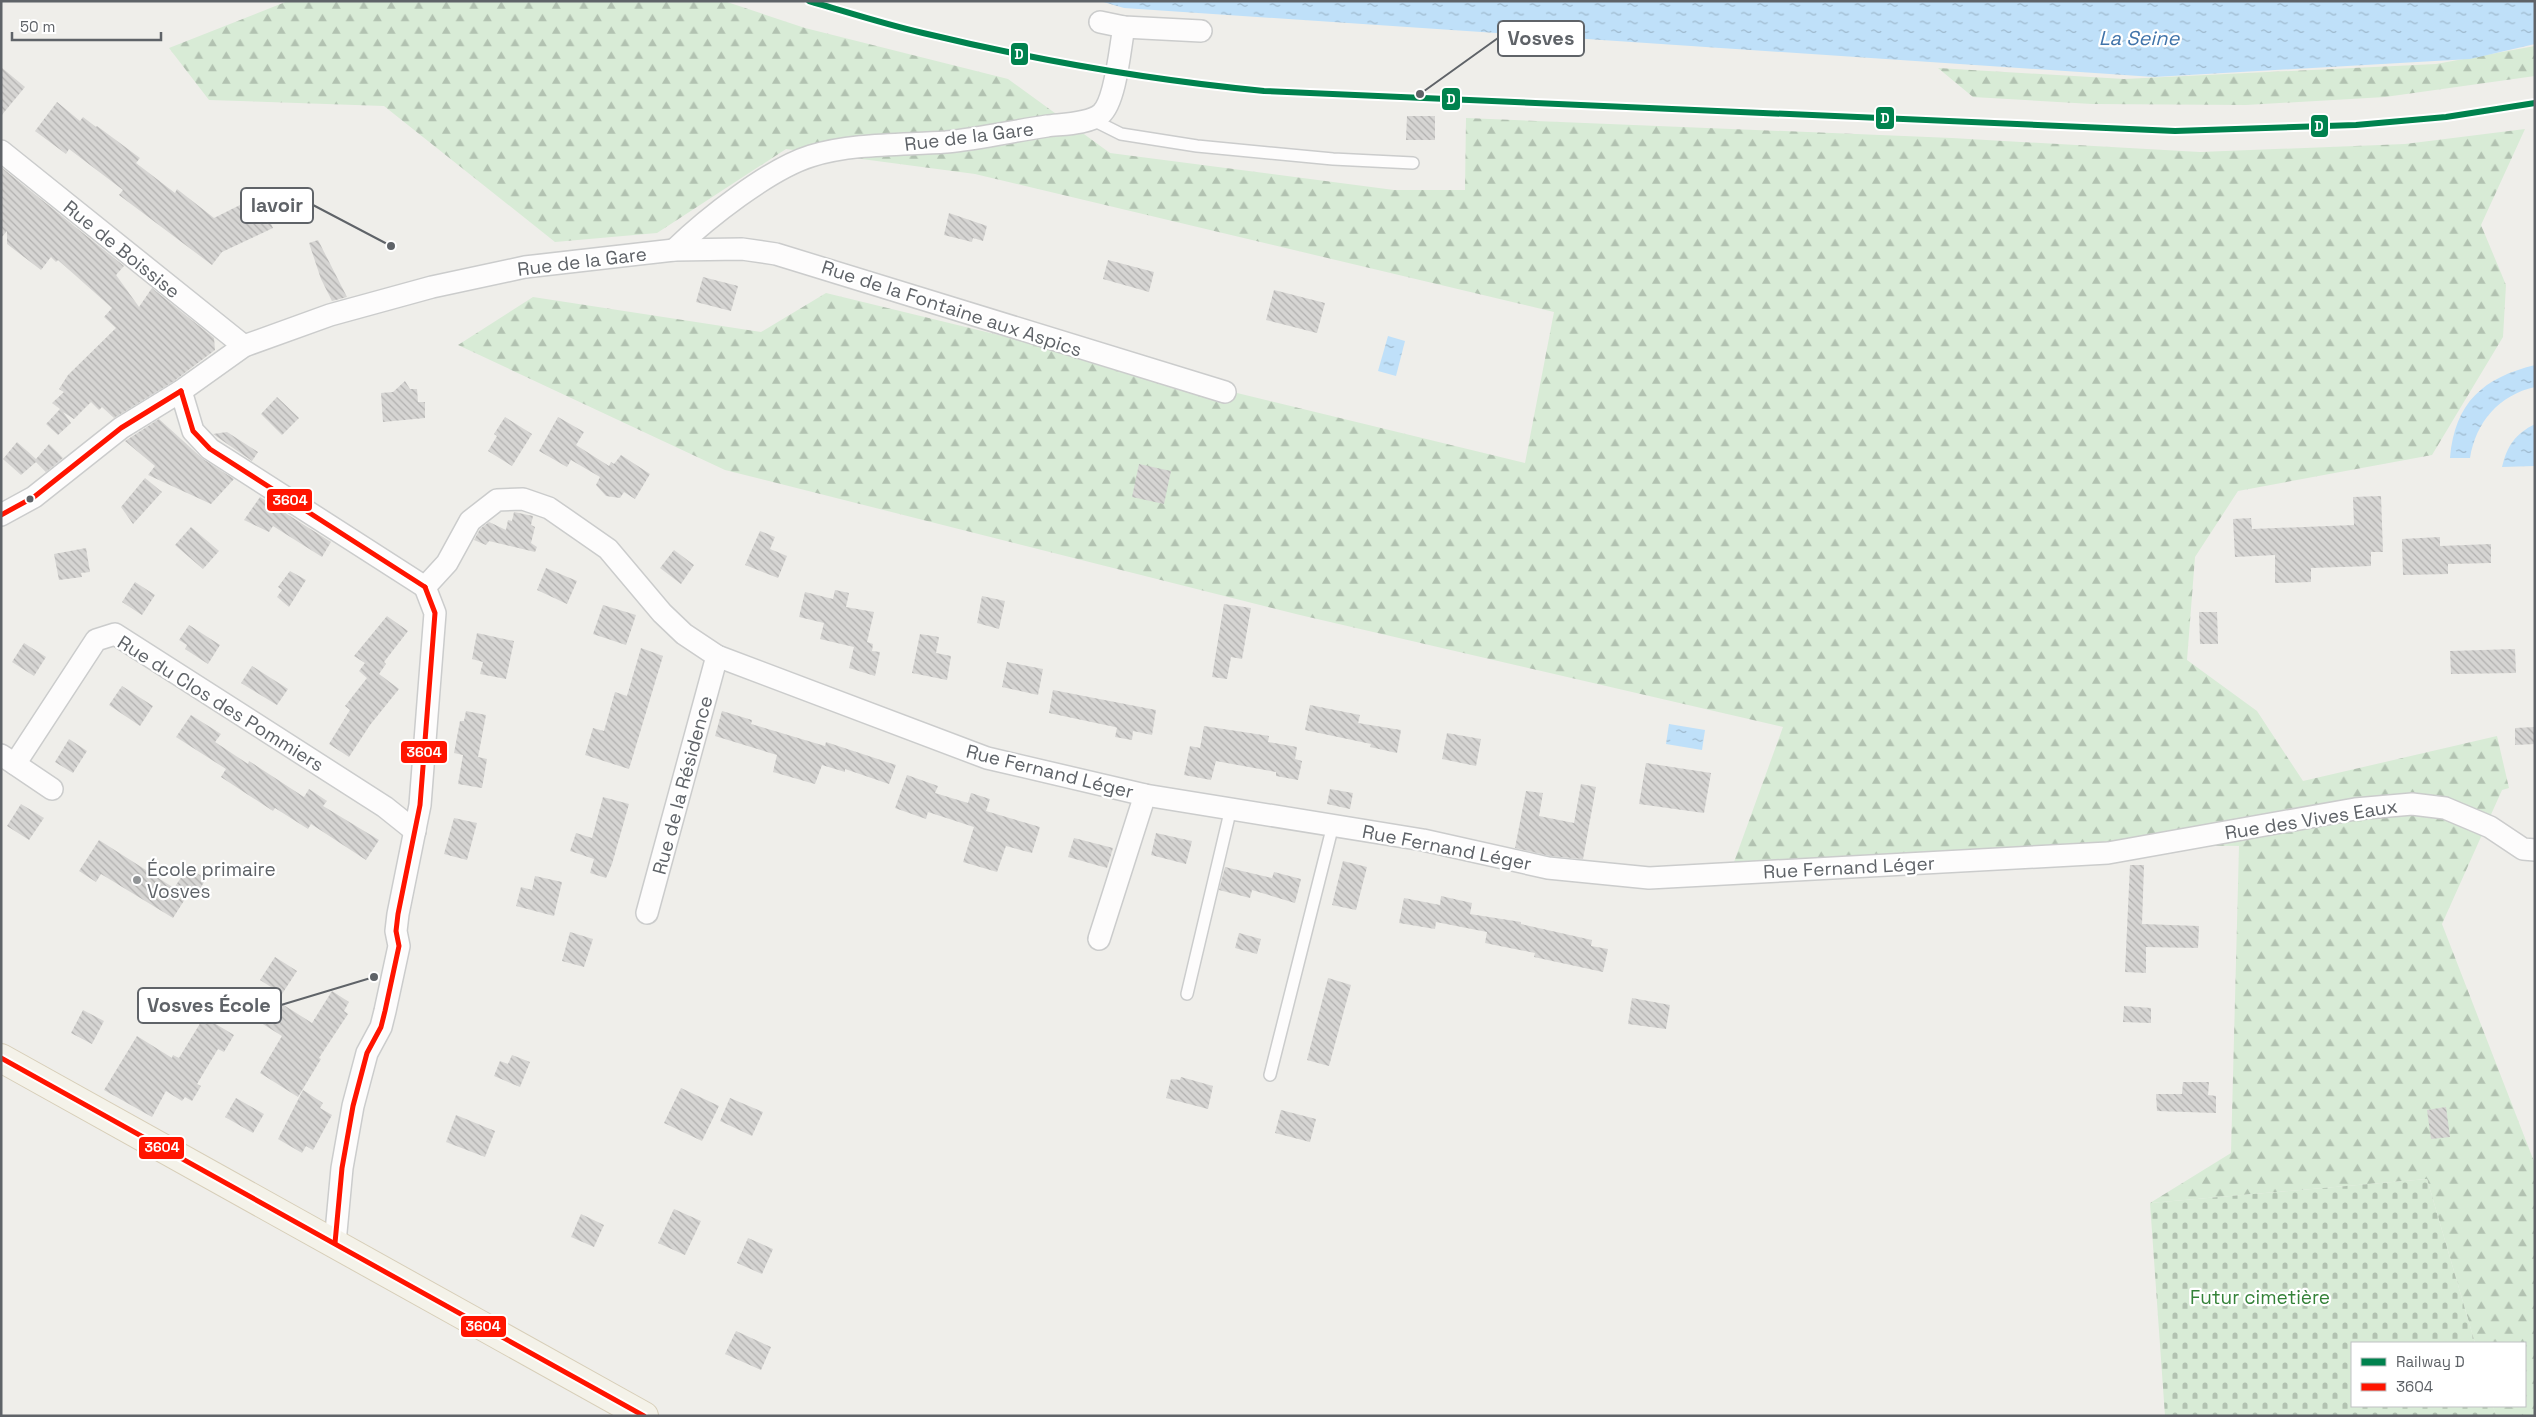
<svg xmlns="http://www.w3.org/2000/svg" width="2536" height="1417" font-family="'Space Grotesk',sans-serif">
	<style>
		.forest { fill: url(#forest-firs) }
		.cemetery { fill: url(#cemetery-stones) }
		.water { fill: url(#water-ripples) }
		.building { fill: url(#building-back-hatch) }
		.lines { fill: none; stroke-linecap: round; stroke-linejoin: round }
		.service-casing { stroke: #cbcccc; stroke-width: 14 }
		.minor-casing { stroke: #cbcccc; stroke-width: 24 }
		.primary-casing { stroke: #d7ceb8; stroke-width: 30 }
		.service { stroke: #fdfcfc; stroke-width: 11 }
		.minor { stroke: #fdfcfc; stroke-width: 21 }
		.primary { stroke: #f4f2e9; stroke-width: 28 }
		.bus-1-casing { stroke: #fff; stroke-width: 9 }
		.bus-1 { stroke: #ff1400; stroke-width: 5 }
		.rail-1-casing { stroke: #fff; stroke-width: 10 }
		.rail-1 { stroke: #00824e; stroke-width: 6 }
		.bus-dot { fill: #5f6368; stroke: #fff; stroke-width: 2 }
		.poi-dot { fill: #919496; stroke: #fff; stroke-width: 2 }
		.labels { text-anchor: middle; stroke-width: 4.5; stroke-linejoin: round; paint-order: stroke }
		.street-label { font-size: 19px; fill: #5f6368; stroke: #fff }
		.poi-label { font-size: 19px; fill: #5f6368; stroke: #fff; text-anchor: start }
		.park-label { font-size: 19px; fill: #348238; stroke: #fff }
		.water-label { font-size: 20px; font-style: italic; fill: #4174aa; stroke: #fff }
		.leader { fill: none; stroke: #5f6368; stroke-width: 2 }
		.callout-dot { fill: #5f6368; stroke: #fff; stroke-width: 2 }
		.callout { fill: #fff; stroke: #5f6368; stroke-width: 2 }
		.callout-label { font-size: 20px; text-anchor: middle; font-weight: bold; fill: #5f6368 }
		.line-badge { stroke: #fff; stroke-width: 2 }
		.badge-label { font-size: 14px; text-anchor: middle; font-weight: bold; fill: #fff }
	</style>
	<defs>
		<pattern id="forest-firs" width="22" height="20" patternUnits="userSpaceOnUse" patternTransform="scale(1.25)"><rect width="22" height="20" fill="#d8ebd6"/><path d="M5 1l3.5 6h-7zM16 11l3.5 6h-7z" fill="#b2c2b1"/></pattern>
		<pattern id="cemetery-stones" width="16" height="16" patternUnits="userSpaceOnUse" patternTransform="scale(1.25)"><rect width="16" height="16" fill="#d8ebd6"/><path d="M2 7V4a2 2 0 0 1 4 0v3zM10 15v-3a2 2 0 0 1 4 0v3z" fill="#b2c2b1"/></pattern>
		<pattern id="water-ripples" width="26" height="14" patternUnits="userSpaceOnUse" patternTransform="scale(1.25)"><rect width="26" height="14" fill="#bfe0f9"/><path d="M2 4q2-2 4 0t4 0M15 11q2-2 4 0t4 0" fill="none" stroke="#9eb9cd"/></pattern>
		<pattern id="building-back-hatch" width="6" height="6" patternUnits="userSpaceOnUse" patternTransform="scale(1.25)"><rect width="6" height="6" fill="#d6d5d3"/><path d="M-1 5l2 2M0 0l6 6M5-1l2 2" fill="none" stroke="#b1b0af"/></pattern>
	</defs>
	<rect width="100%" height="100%" fill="#efeeea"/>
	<g class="forest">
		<path d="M288,1h436l81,27 203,51 102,74 284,37h71l1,-72 486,20 248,14 205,-8 120,-15 -44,96 25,60 -3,52 -71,118 -194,36 -43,66 -8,103 70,51 46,70 194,-45 12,52 -7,2 -60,134 93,240v252h-39l-3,-10h32v-63h-50l-48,-164 -277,24 81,-50 8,-307 -153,-2 -352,18 49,-135 -483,-112 -575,-145 -267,-125 75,-48 228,35 65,-39 699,170 29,-151 -579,-138 -189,-25 -129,84 -102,9 -171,-136 -175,-6 -40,-52z"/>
		<path d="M2535,46v30l-150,21 -139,8 -154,-1 -119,-7 -35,-29 186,11 312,-15z"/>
	</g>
	<path class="cemetery" d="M2427,1179l48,164h-123v63h141l3,10h-331l-15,-213z"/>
	<g class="water">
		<path d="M1100,1h1435v43l-65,15 -316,18 -1030,-69z"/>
		<path d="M1388,336l17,5 -9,35 -18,-5z"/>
		<path d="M2535,365v22c-36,8 -59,35 -65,71h-20c5,-56 33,-80 85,-93z"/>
		<path d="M2535,424v42l-33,1c5,-21 13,-33 33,-43z"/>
		<path d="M1669,724l36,6 -3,20 -36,-6z"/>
	</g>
	<g class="building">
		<path d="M1,67l24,20 -24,29z"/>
		<path d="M57,102l23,19 3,-4 13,10 1,-1 43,32 -4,5 39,30 2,-4 37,29 44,-22 15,32 -51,24 -10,13 -93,-70 4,-5 -54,-41 -3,5 -31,-23z"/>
		<path d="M1407,116h28v24h-29z"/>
		<path d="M1,167l123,99 -8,9 23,32 13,-19 62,50 1,12 -41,31 -60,37 -12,-11 -3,3 -8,-8 -17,17 -11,-7 8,11 -13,12 -12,-11 14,-15 -8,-6 12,-11 -5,-3 9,-14 48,-47 -12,-11 8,-9 -54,-48 -2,2 -5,-5 -10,13 -34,-26v-13l-6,7z"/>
		<path d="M949,213l38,13 -4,15 -10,-3 -1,4 -28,-7z"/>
		<path d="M318,240l29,57 -15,4 -11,-22 -12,-36z"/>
		<path d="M1108,260l46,12 -5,20 -46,-13z"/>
		<path d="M703,277l35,9 -7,25 -35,-9z"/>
		<path d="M1274,290l51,13 -8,30 -51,-13z"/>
		<path d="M405,381l5,8h7l1,13h7v16l-42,4 -2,-29 12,-1z"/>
		<path d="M277,397l22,21 -17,17 -21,-21z"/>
		<path d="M505,417l27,17 -20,32 -24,-15 9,-15 -3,-2z"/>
		<path d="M558,417l26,15 -8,13 33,21 2,-4 3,2 7,-9 29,19 -15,25 -11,-7 -4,6 -14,-2 -10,-11 4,-8 -29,-17 -4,7 -28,-16z"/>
		<path d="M159,419l44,40 31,20 -23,25 -63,-29 7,-9 -30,-25z"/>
		<path d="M227,432l31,20 -6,9 -39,-27z"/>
		<path d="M17,442l19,17 13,-15 14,14 -17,14 -10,-10 -15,13 -18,-16z"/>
		<path d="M1139,464l32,7 -7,33 -32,-7z"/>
		<path d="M145,478l17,14 -29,32 -12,-17z"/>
		<path d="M2381,496l2,56h-12v14l-60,2v14l-36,1v-28l-40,2 -2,-38 18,-1 1,11 102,-4 -1,-28z"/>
		<path d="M260,497l71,45 -9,15 -49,-31 -4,6 -25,-12z"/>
		<path d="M514,512l19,4 -2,9 4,2 -4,16 6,4 -2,5 -46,-11 -3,4 -12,-5 6,-11 9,-7 17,8 2,-10 4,1z"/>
		<path d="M191,527l28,24 -16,18 -28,-24z"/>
		<path d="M760,531l15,6 -5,12 17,7 -9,22 -33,-13z"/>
		<path d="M2440,537v9l51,-2v19l-43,1v10l-45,1 -1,-36z"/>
		<path d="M86,548l4,24 -9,1 1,4 -23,3 -5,-26z"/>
		<path d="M674,550l20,15 -13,19 -21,-16z"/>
		<path d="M546,568l31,13 -10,23 -30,-14z"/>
		<path d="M290,571l16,9 -17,27 -12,-10 5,-7 -4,-3z"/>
		<path d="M135,582l20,13 -13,20 -20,-13z"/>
		<path d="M835,590l14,3 -3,14 28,5 -7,30 6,2 -1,7 8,1 -5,24 -26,-8 5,-21 -34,-8 4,-16 -25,-6 6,-25 28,7z"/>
		<path d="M982,596l23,5 -6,28 -22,-6z"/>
		<path d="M1224,604l27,4 -9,51 -11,-2 -4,22 -15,-2z"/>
		<path d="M603,605l33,10 -10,30 -33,-11z"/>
		<path d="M2199,612h18l1,32h-18z"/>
		<path d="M387,616l21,15 -24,31 2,2 -7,10 20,15 -29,36 -21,32 -20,-13 21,-34 -5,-4 22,-28 -8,-7 6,-8 -11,-7z"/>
		<path d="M189,625l31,20 -12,19 -23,-15 2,-4 -8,-5z"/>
		<path d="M477,633l37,8 -8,38 -26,-5 3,-12 -11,-3z"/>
		<path d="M920,634l19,3 -3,16 15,3 -4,24 -35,-7z"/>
		<path d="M24,643l22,14 -12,19 -22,-14z"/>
		<path d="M641,648l22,8 -34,113 -44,-14 8,-27 11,3 11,-39 12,4z"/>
		<path d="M2515,649l1,24 -65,1 -1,-23z"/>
		<path d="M1007,662l36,7 -5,26 -36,-8z"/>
		<path d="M252,666l36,23 -11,16 -36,-22z"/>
		<path d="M122,686l31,20 -13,20 -31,-21z"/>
		<path d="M1053,690l103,20 -4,25 -19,-4 -1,9 -17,-3 2,-9 -2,-1 -66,-14z"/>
		<path d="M1310,705l50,10 -2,8 43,7 -4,23 -27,-6 1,-3 -66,-14z"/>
		<path d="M466,711l20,4 -8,42 9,2 -5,29 -24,-4 5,-29 -9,-2 6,-32h4z"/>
		<path d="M722,711l30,9 -1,4 74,22 1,-4 70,23 -7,19 -44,-15v3l-23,-7 -7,19 -42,-12 4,-17 -62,-19z"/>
		<path d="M191,715l30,19 -6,8 33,22 1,-3 55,36 5,-8 18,12 -4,5 56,34 -13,20 -55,-36 -3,5 -33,-21 -2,3 -52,-34 5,-8 -50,-32z"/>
		<path d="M1204,726l65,10 -1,6 29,5 -2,12 7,2 -4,19 -22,-4v-4l-60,-11 -5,19 -27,-5 6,-29 10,2z"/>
		<path d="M2535,727v17l-20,1v-17z"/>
		<path d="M1447,733l34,6 -5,27 -34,-7z"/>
		<path d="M69,739l18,12 -14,22 -18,-11z"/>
		<path d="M1646,763l65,10 -7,40 -65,-9z"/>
		<path d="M907,775l31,11 -3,7 33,10 3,-10 19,6 -4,12 54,16 -8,26 -26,-7 -9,26 -34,-10 11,-35 -46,-15 -2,7 -31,-11z"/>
		<path d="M1581,784l15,3 -13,72 -33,-3 -35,-8 11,-57 17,2 -4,23 35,7z"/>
		<path d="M1330,789l23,4 -3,16 -23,-5z"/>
		<path d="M603,797l26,7 -17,60 -6,14 -16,-5 4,-14 -24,-8 6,-18 16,5z"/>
		<path d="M21,804l23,14 -15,22 -22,-14z"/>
		<path d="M454,818l23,5 -10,37 -23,-6z"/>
		<path d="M1156,833l36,8 -6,23 -35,-9z"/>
		<path d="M1074,838l39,10 -6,20 -39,-11z"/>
		<path d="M99,840l75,48 14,-21 18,12 -13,21 -6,-4 -14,22 -72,-44 -5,8 -17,-11z"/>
		<path d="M1343,861l24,6 -11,43 -24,-5z"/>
		<path d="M2130,865h14l-2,59 57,2 -1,22 -52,-1v26l-21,-1z"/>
		<path d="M1225,867l47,11 2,-6 27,7 -6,24 -43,-13 -2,8 -31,-8z"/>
		<path d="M535,876l27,6 -8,34 -38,-10 5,-19 11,3z"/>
		<path d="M1441,896l31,7 -2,11 51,8v2l71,16 -1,6 17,3 -5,23 -69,-15 1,-4 -50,-10 2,-11 -51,-10 -1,7 -36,-6 5,-25 36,7z"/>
		<path d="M570,932l23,7 -9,28 -22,-6z"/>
		<path d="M1239,933l22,6 -4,15 -22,-6z"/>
		<path d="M275,957l22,14 -15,23 -22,-14z"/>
		<path d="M1328,978l23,7 -22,81 -22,-6z"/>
		<path d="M332,991l17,11 -5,9 4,3 -29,44 2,1 -23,38 -38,-24 22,-37 -29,-18 15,-23 44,28z"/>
		<path d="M1632,998l38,7 -4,24 -38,-5z"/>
		<path d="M2124,1006l27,2v15l-28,-1z"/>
		<path d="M83,1010l21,11 -12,23 -21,-11z"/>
		<path d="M204,1017l30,18 -10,17 -6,-3 -21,35 4,2 -9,15 -7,-4 -3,4 -16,-10 -14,26 -48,-27 33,-54 35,22 1,-3 6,3z"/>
		<path d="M512,1055l18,7 -10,25 -26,-11 6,-15 8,3z"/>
		<path d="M1181,1077l32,9 -5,23 -42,-11 5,-19 9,1z"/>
		<path d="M2183,1082h26l-1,13 8,1v17l-59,-2 -1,-17h26z"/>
		<path d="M681,1088l38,18 -17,35 -38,-18z"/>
		<path d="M303,1090l20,13 -3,5 12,7 -19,35 -7,-4 -4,7 -24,-14z"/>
		<path d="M236,1098l28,16 -11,19 -28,-16z"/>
		<path d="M730,1098l33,14 -11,24 -32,-15z"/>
		<path d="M2446,1107l4,30 -19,2 -4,-29z"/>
		<path d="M1281,1110l35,9 -6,23 -35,-9z"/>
		<path d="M456,1115l39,16 -10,26 -39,-15z"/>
		<path d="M674,1209l27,12 -16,34 -27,-12z"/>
		<path d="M581,1214l23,11 -10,22 -23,-10z"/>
		<path d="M748,1238l25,11 -11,25 -25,-11z"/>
		<path d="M736,1331l35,16 -10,23 -36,-16z"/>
	</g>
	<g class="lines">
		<g class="service-casing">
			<g id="service">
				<path d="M1091,119l30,15 76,12 136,13 80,4"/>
				<path d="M1187,994l44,-186"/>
				<path d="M1270,1075l63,-250"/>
			</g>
		</g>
		<g class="minor-casing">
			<g id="minor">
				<path d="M1100,22l24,5 77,4"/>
				<path d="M1,151l243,195"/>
				<path d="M674,250c32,-31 95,-81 137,-94 42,-13 91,-11 135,-14 33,-3 67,-11 101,-16 15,-2 42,-2 54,-12 15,-13 19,-67 23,-87"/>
				<path d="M181,391l12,40 17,18 215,138"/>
				<path d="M1,515l33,-18 87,-69 60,-37 63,-45 86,-31 102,-28 93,-20 149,-17 68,-1 34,5 449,138"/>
				<path d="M425,587l22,-24 23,-42 27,-21 26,-1 26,9 59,41 54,64 22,21 33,22 270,102 158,37 278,45 125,28 101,10 459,-25 247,-44 57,-5 33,4 45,19 33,22 12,1"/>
				<path d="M1,755l14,9 81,-124 19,-6 270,173 30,24"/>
				<path d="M15,764l37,25"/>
				<path d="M647,913l70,-257"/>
				<path d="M1099,939l46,-144"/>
				<path d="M335,1243l7,-75 11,-62 14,-53 14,-26 4,-16 14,-65 -3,-15 2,-17 22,-109 15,-192 -10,-26"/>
			</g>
		</g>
		<g class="primary-casing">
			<path id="primary" d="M1,1058l643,358"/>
		</g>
		<use href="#service" class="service"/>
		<use href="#minor" class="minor"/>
		<use href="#primary" class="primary"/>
		<g class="bus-1-casing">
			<g id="bus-1">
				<path d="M181,391l12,40 17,18 215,138"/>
				<path d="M1,515l33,-18 87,-69 60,-37"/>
				<path d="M1,1058l643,358"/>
				<path d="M335,1243l7,-75 11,-62 14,-53 14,-26 4,-16 14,-65 -3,-15 2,-17 22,-109 15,-192 -10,-26"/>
			</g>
		</g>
		<use href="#bus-1" class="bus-1"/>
		<g class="rail-1-casing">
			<path id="rail-1" d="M809,1c38,11 75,23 114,32 112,27 226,47 341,58l911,40 181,-6 90,-8 89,-14"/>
		</g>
		<use href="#rail-1" class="rail-1"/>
	</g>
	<circle class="bus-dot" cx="30" cy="499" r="4.5"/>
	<circle class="poi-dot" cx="137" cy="880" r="5"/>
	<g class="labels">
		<g class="street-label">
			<text transform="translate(969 136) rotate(-7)" y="7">Rue de la Gare</text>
			<text transform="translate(122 249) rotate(39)" y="7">Rue de Boissise</text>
			<text transform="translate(582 261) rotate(-7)" y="7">Rue de la Gare</text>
			<text transform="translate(952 308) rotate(18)" y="7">Rue de la Fontaine aux Aspics</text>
			<text transform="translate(221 703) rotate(32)" y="7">Rue du Clos des Pommiers</text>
			<text transform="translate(1050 771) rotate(14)" y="7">Rue Fernand Léger</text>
			<text transform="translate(682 785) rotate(-75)" y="7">Rue de la Résidence</text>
			<text transform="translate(2311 819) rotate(-9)" y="7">Rue des Vives Eaux</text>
			<text transform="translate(1447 847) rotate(11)" y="7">Rue Fernand Léger</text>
			<text transform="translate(1849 867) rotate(-3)" y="7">Rue Fernand Léger</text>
		</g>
		<g class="poi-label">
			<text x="147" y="876">École primaire<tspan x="147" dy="22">Vosves</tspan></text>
		</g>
		<g class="park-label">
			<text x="2260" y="1304">Futur cimetière</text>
		</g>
		<g class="water-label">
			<text x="2139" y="45">La Seine</text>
		</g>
	</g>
	<path class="leader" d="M1420 94L1498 38M391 246L313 205M374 977L281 1005"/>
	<g class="callout-dot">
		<circle cx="1420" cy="94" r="5"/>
		<circle cx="391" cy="246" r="5"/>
		<circle cx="374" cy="977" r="5"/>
	</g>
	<g class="callout">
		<rect x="1498" y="21" width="86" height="35" rx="5"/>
		<rect x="241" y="188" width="72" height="35" rx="5"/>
		<rect x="138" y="988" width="143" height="35" rx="5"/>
	</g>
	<g class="callout-label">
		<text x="1541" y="45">Vosves</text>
		<text x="277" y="212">lavoir</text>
		<text x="209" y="1012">Vosves École</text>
	</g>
	<g class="line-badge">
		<rect x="1010" y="42" width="19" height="24" rx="5" fill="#00824e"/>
		<rect x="1441" y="87" width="20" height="24" rx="5" fill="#00824e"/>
		<rect x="1875" y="106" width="20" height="24" rx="5" fill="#00824e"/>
		<rect x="2310" y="114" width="19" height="24" rx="5" fill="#00824e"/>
		<rect x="266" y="488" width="47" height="24" rx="5" fill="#ff1400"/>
		<rect x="400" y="740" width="48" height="24" rx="5" fill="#ff1400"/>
		<rect x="138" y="1136" width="47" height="24" rx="5" fill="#ff1400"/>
		<rect x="460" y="1315" width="47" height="23" rx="5" fill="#ff1400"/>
	</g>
	<g class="badge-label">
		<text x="1019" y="59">D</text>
		<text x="1451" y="104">D</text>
		<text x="1885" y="123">D</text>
		<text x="2319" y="131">D</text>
		<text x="290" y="505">3604</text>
		<text x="424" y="757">3604</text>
		<text x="162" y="1152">3604</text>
		<text x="483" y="1331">3604</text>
	</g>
	<rect width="2536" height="1417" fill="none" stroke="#5f6368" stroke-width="5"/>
	<rect x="2351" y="1342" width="175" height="65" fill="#ffffff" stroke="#bfc1c3"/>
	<rect x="2361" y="1358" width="25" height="8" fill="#00824e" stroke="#bfc1c3"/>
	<text x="2396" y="1367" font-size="15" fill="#5f6368">Railway D</text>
	<rect x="2361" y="1383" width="25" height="8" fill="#ff1400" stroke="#bfc1c3"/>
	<text x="2396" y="1392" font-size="15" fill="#5f6368">3604</text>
	<path d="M12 32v8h149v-8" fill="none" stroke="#5f6368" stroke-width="2.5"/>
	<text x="20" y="32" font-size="15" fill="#5f6368" stroke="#ffffff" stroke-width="4" paint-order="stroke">50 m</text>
</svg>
